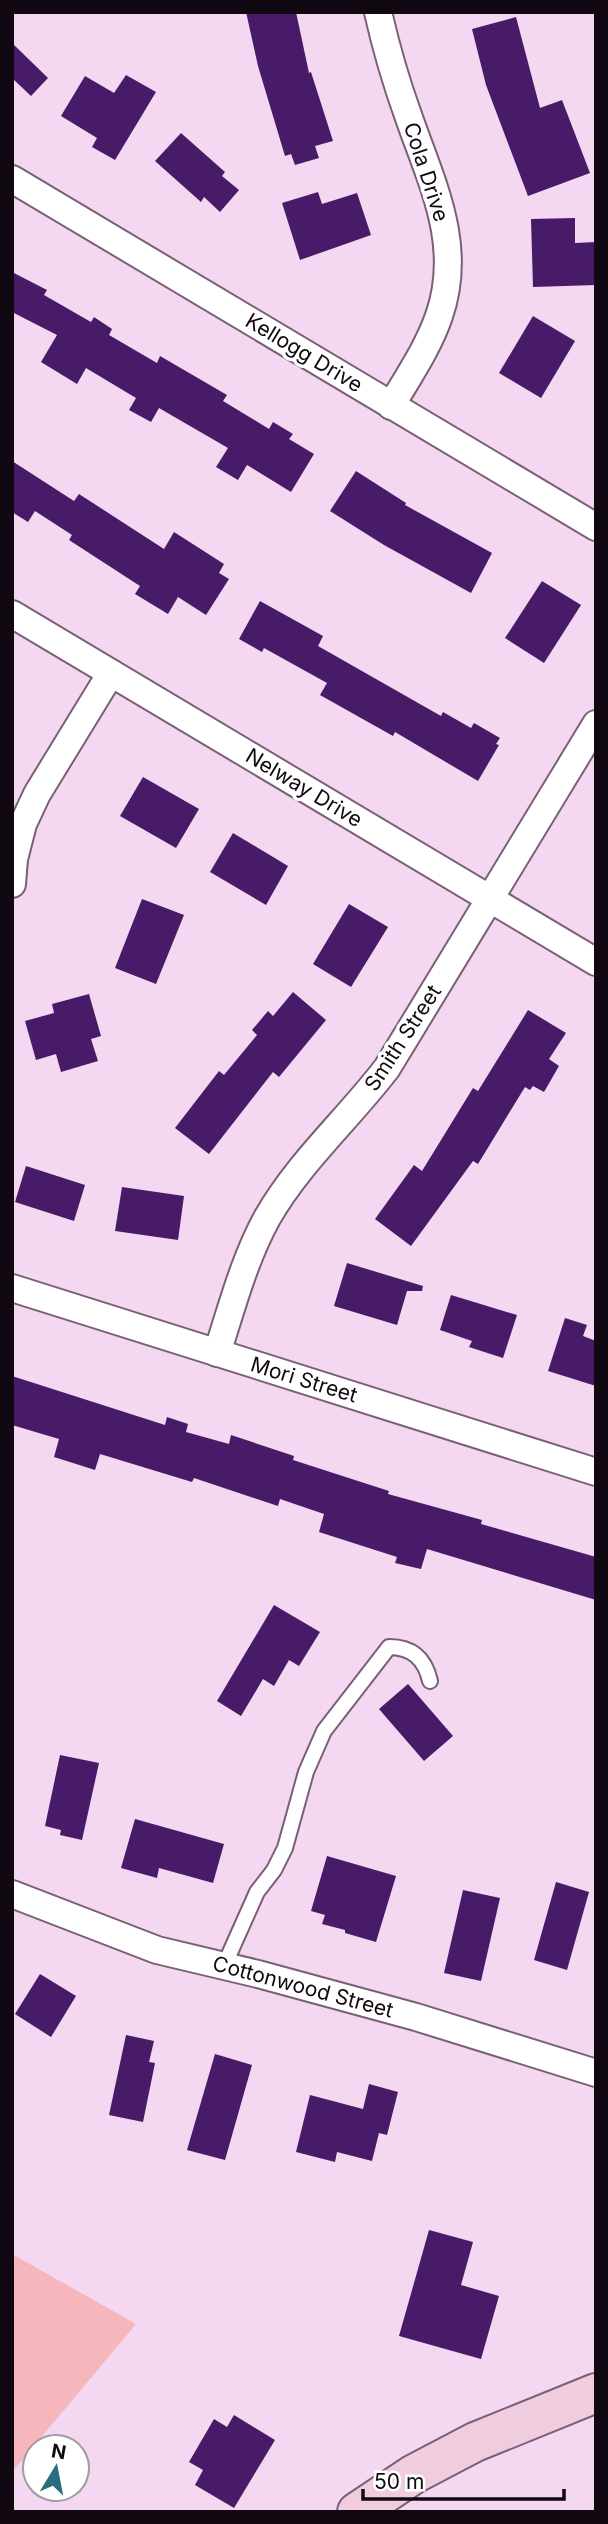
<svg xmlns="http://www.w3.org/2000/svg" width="608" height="2524" font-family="Inter,sans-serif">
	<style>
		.green { fill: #f5b7bc }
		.building { fill: #471b67 }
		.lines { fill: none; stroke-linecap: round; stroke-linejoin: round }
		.lane-casing { stroke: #796077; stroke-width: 18 }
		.street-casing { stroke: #796077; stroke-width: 30 }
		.secondary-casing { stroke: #796077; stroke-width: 42 }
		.lane { stroke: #fff; stroke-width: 14 }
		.street { stroke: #fff; stroke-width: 26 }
		.secondary { stroke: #f0ccdf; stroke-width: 38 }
		.labels { text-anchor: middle; stroke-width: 7; stroke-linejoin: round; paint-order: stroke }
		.street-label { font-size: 21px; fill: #110811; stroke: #fff }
	</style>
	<rect width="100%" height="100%" fill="#f4d7f1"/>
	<path class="green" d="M12,2254l124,70 -124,148z"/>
	<g class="building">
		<path d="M246,12h50l13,61 2,-1 22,69 -18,5 4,12 -24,7 -4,-11 -6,2 -27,-90z"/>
		<path d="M516,17l24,91 22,-8 28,73 -62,23 -42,-111 -14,-56z"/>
		<path d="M12,43l36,35 -17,18 -19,-18z"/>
		<path d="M126,75l30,17 -41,68 -23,-13 5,-9 -36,-22 24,-40 29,17z"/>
		<path d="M181,133l44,39 -3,4 17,14 -19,22 -16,-15 -3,5 -46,-41z"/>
		<path d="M318,192l4,12 35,-11 14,42 -71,25 -18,-57z"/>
		<path d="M575,218v25l21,-1v43l-63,2 -2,-68z"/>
		<path d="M12,272l35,18 -3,5 47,27 3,-5 18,12 -3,6 48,28 3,-7 67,39 -4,6 46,28 4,-7 20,12 -4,5 25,15 -23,38 -44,-27 -9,15 -22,-13 12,-19 -69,-40 -8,14 -22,-12 7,-12 -50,-30 -9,16 -36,-22 16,-27 -45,-23z"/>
		<path d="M533,316l42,25 -34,57 -42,-25z"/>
		<path d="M12,461l62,40 5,-7 85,55 10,-17 50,32 -5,9 10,6 -23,36 -28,-18 -10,17 -33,-20 5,-8 -71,-46 3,-5 -37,-24 -7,11 -16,-10z"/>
		<path d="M356,471l50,32 -1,2 87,48 -21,40 -87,-48 -54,-34z"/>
		<path d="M542,581l39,24 -37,58 -39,-25z"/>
		<path d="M260,601l63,35 -5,10 123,70 2,-4 28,16 3,-5 26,15 -4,6 3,1 -21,36 -83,-49 -2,4 -73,-41 7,-12 -63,-35 -2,4 -23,-13z"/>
		<path d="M143,777l56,32 -23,39 -56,-32z"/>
		<path d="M233,833l55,33 -22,39 -56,-33z"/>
		<path d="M142,899l42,16 -28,69 -41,-16z"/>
		<path d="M349,904l39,23 -37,60 -38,-23z"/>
		<path d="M293,992l33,28 -47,57 -6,-5 -64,82 -34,-26 44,-57 5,4 33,-40 -5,-5 16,-19 5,5z"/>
		<path d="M89,994l12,42 -10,3 7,22 -37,11 -5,-18 -20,6 -11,-39 29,-8 -2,-9z"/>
		<path d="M528,1010l38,23 -17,26 10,7 -15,26 -11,-6 -3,4 -5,-3 -47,77 -5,-3 -62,85 -36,-27 39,-54 8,6 51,-83 5,3z"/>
		<path d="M26,1166l59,19 -11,36 -59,-19z"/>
		<path d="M122,1187l62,9 -6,44 -63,-9z"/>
		<path d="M347,1263l76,23 -1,5h-15l-10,34 -63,-19z"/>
		<path d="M451,1295l66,20 -14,43 -34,-11 3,-6 -32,-11z"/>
		<path d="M565,1318l22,7 -4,11 13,5v45l-48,-15z"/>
		<path d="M12,1376l153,49 2,-8 21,7 -2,8 43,12 2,-9 63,21 -1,4 96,31 -1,3 94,26 -1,4 115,33v43l-169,-51 -6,20 -26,-6 2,-6 -78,-25 5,-18 -44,-15 -2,7 -84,-28 -2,4 -92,-28 -5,16 -41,-13 5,-18 -47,-14z"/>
		<path d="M274,1605l46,27 -21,34 -10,-6 -15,26 -11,-7 -22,37 -24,-15z"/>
		<path d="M408,1684l45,52 -29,25 -45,-52z"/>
		<path d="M60,1755l39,8 -17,77 -22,-5 1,-5 -16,-4z"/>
		<path d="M135,1819l89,25 -11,39 -54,-15 -2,10 -36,-10z"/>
		<path d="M327,1856l69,20 -20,66 -31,-9v-3l-23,-6 3,-9 -14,-4z"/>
		<path d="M556,1882l33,10 -22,78 -33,-10z"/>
		<path d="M463,1890l37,8 -19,83 -37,-8z"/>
		<path d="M40,1974l36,22 -25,41 -36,-23z"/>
		<path d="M126,2035l28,6 -5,21 6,1 -12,59 -34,-7z"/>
		<path d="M215,2054l37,11 -27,95 -38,-10z"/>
		<path d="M369,2084l29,8 -11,43 -8,-2 -7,28 -35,-9 -2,10 -39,-10 14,-57 53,14z"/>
		<path d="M429,2230l44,12 -12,43 38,11 -18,63 -82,-23z"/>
		<path d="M234,2415l41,25 -41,68 -39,-23 8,-15 -14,-8 25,-43 13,8z"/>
	</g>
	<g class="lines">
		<g class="lane-casing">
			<path id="lane" d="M224,1966l33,-74 17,-22 11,-22 21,-76 18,-41 65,-84c23,0 36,12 41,34"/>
		</g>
		<g class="street-casing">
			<g id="street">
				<path d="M378,12c8,35 18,70 30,103 23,67 56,129 31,201 -11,32 -31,61 -48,90"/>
				<path d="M12,179l584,348"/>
				<path d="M12,614l584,348"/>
				<path d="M12,884l2,-25 9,-35 14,-30 74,-121"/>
				<path d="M12,1288l584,184"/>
				<path d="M217,1353c15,-46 27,-93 50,-135 32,-56 81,-99 120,-150l209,-344"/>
				<path d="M12,1894l145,56 101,24 158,43 180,56"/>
			</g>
		</g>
		<g class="secondary-casing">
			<path id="secondary" d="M357,2512l57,-38 61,-32 121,-49"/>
		</g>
		<use href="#lane" class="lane"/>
		<use href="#street" class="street"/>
		<use href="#secondary" class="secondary"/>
	</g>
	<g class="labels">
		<g class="street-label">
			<text transform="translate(426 172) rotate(72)" y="7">Cola Drive</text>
			<text transform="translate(304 353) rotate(31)" y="7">Kellogg Drive</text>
			<text transform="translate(304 788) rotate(31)" y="7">Nelway Drive</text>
			<text transform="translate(403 1038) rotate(-57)" y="7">Smith Street</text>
			<text transform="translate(304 1380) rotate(17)" y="7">Mori Street</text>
			<text transform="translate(303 1987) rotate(15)" y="7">Cottonwood Street</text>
		</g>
	</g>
	<rect width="608" height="2524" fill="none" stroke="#110811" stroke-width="28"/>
	<g transform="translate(56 2468) rotate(10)"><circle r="33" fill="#ffffff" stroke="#a09ca0" stroke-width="2"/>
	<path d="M0-5L12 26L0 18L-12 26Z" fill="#2a6d7f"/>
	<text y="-10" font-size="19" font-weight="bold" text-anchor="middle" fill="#110811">N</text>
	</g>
	<path d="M363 2489v10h201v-10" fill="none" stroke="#110811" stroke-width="3.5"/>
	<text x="374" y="2489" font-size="21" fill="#110811" stroke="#ffffff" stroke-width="5" paint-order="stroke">50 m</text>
</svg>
